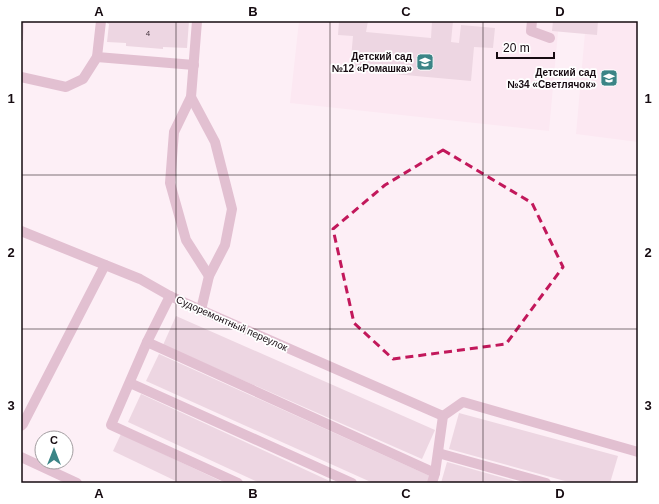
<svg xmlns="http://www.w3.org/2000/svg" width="659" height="504" font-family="Arial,sans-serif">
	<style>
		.built { fill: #fae1ed }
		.building { fill: #d9b9c9 }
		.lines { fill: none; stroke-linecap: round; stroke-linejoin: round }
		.minor { stroke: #c287a5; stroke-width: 10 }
		.marked { fill: none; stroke: #c2185b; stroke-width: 3; stroke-dasharray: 8 5; stroke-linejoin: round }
		.grid { fill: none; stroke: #160b11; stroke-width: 1; stroke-opacity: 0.55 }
		.labels { text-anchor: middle; stroke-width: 3.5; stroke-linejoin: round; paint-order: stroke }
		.number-label { font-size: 8px; fill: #47363f }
		.poi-label { font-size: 10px; font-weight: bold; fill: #160b11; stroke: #fff; text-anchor: end }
		.street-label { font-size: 10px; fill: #160b11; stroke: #fff }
		.neatline { fill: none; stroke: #160b11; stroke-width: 1.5 }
		.grid-label { font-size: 13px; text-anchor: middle; font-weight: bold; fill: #160b11 }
	</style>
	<rect width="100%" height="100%" fill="#fdeff6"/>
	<g class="built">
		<path d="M299,21h260l-10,110 -259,-28z"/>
		<path d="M586,21h52v121l-62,-8z"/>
	</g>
	<g class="building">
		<path d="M107,21h82l-2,27 -24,-1v2l-37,-3v-3l-19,-1 2,-18 -2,-1z"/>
		<path d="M339,21h29l-2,11 65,6 1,-17h21l-2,21 8,1 2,-18 34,3 -2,20 -19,-1 -3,34 -121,-11 3,-34 -15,-1z"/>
		<path d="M553,21h45l-1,14 -45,-4z"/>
		<path d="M21,22h3l-1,19h-2z"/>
		<path d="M176,316l259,114 -13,29 -259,-114z"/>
		<path d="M159,354l271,122 -3,7h-54l-227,-102z"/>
		<path d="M141,394l193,89h-74l-132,-61z"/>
		<path d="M459,413l159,43 -8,27h-38l-123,-34z"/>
		<path d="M121,434l104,49h-45l-67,-32z"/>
		<path d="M447,462l75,21h-81z"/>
	</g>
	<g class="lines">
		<g class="minor">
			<path d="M101,21l-4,36 97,8"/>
			<path d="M197,21l-6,76 -17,35 -4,51 16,57 23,36"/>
			<path d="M532,21l-1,10 19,7"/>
			<path d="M21,77l45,10 17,-8 14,-22"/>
			<path d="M191,97l24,45 17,67 -7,36 -16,31 -8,34"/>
			<path d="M21,231l119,48 30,17 31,14 242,106"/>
			<path d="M170,296l-23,46 -36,83 127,58"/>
			<path d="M147,342l288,131"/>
			<path d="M130,383l222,100"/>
			<path d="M21,426l2,-2 82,-159"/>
			<path d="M438,453l108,30"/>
			<path d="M21,457l56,26"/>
			<path d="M432,483l3,-10 8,-57 20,-14 175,50"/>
		</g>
	</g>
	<path d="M0 0H659V504H0ZM443,150l89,53 31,64 -57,77 -113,15 -39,-36 -21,-94 52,-44z" fill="#fdeff6" fill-opacity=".55" fill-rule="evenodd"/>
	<path class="marked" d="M443,150l89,53 31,64 -57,77 -113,15 -39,-36 -21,-94 52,-44z"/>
	<path class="grid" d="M176,21v462M330,21v462M483,21v462M21,175h617M21,329h617"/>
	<defs>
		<g id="school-square" transform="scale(0.9)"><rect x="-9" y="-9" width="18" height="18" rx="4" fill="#3b8486" stroke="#fff"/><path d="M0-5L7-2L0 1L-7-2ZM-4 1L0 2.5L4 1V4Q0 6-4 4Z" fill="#fff"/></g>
	</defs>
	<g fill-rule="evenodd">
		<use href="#school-square" x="425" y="62"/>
		<use href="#school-square" x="609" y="78"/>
	</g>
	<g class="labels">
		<g class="number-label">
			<text x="148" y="36">4</text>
		</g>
		<g class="poi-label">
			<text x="412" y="60">Детский сад<tspan x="412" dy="12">№12 «Ромашка»</tspan></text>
			<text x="596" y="76">Детский сад<tspan x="596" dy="12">№34 «Светлячок»</tspan></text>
		</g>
		<g class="street-label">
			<text transform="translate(232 323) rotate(24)" y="4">Судоремонтный переулок</text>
		</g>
	</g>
	<rect width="659" height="504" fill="none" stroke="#ffffff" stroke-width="44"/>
	<g transform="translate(54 450)"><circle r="19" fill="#ffffff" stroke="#a29da0"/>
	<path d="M0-3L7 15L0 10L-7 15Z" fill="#3b8486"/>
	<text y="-6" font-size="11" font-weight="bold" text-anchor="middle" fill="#160b11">С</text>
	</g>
	<path d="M497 52v6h57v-6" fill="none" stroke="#160b11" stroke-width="2"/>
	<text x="503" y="52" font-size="12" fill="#160b11" stroke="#ffffff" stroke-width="3" paint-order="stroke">20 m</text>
	<rect x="22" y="22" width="615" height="460" class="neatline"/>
	<g class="grid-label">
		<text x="99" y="16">A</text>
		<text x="253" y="16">B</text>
		<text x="406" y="16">C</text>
		<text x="560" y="16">D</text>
		<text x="11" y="103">1</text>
		<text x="648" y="103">1</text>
		<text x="11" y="257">2</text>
		<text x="648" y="257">2</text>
		<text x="11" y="410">3</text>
		<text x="648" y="410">3</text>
		<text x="99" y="498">A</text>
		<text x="253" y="498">B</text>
		<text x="406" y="498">C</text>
		<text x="560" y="498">D</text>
	</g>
</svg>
